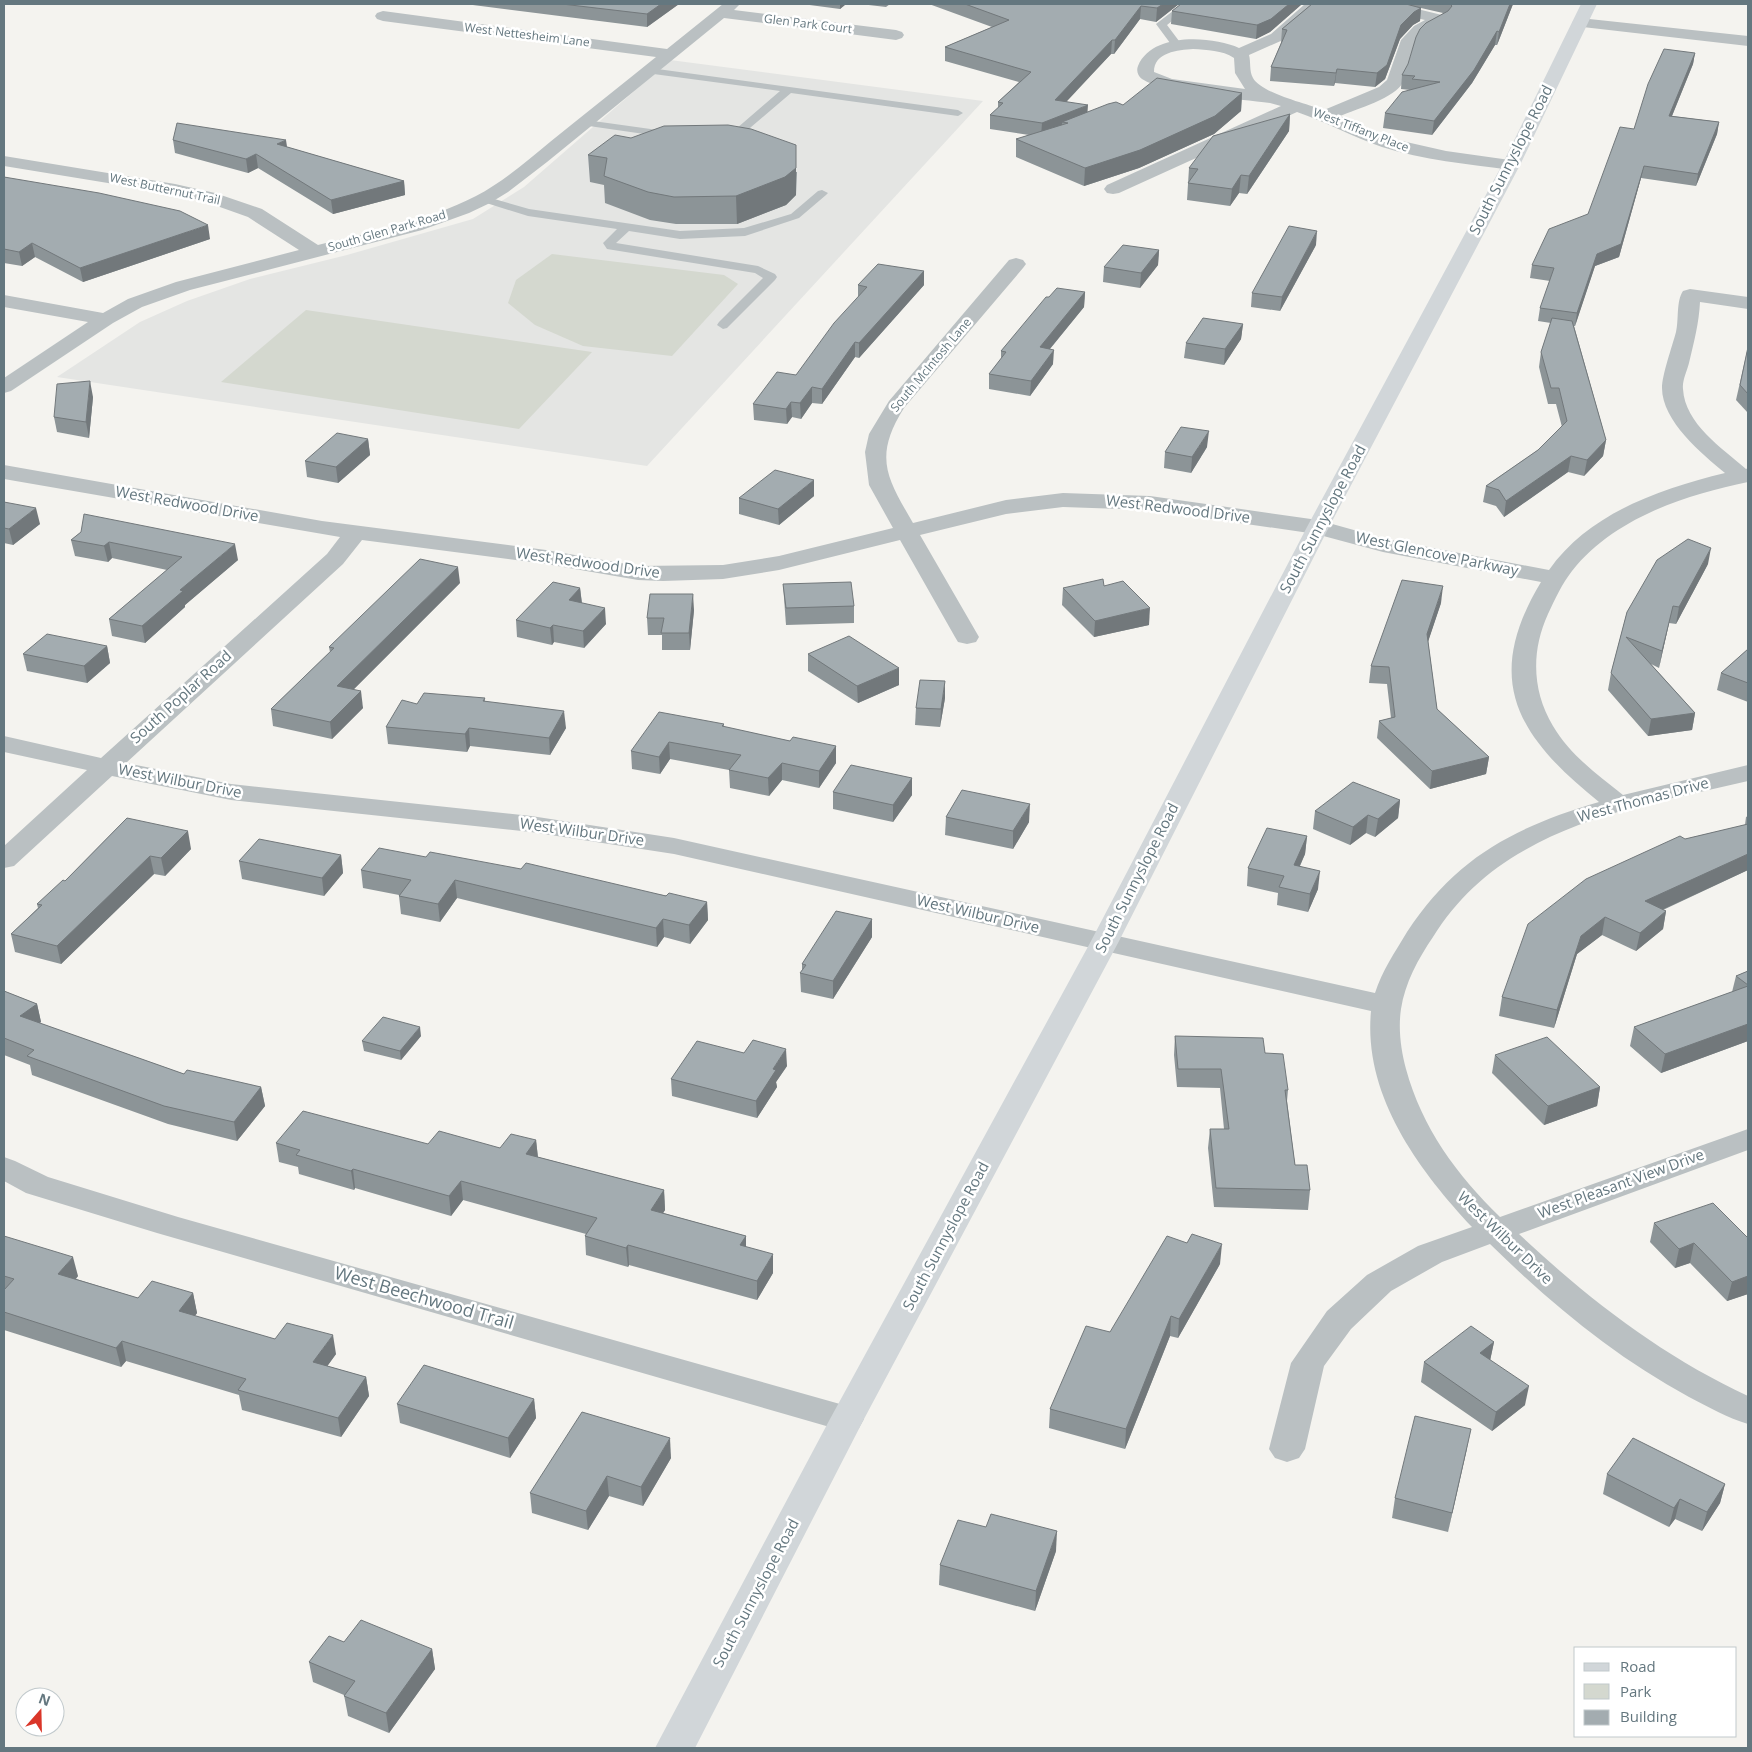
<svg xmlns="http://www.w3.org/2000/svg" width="1752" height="1752" font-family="'Open Sans',sans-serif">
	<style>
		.built { fill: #e4e5e3 }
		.green { fill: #d4d8cf }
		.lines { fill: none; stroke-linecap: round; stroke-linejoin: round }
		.lane { fill: #bac0c2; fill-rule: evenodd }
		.street { fill: #bac0c2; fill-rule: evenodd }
		.secondary { fill: #d1d6d9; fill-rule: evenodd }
		.wall { fill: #8c9497 }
		.shaded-wall { fill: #72787b }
		.building { fill: #a3acb0; stroke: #72787b }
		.labels { text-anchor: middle; stroke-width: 5; stroke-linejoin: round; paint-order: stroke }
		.far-street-label { font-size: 12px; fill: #64777f; stroke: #fff }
		.street-label { font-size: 15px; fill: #64777f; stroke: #fff }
		.near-street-label { font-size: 18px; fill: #64777f; stroke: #fff }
	</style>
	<rect width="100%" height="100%" fill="#f4f3ef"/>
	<path class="built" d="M670,60l313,41 -336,365 -590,-89 83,-55 47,-21 63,-22 97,-24 126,-36 51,-32z"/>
	<g class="green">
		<path d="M552,254l172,21 14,9 -66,72 -89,-10 -48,-21 -27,-22 8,-23z"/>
		<path d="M306,310l286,42 -73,77 -298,-47z"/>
	</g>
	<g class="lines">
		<g class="lane">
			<path d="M1182,4h11l-26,21 15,20 -5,3 -4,-1 -17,-23z"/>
			<path d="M650,68l308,42 5,3 -5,3 -167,-23 -54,46 -12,4 -6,-3 10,-5 51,-44 -134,-18 -1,-2z"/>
			<path d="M586,120l86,12 6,3 -6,3 -90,-13 -1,-2 1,-2z"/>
			<path d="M822,190l6,3 -2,2 -27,23 -54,18 -65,3 -51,-8 -13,12 142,23 17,8 2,3 -2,3 -48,48 -4,1 -6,-4 2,-3 44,-44 -8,-5 -148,-24 -4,-6 14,-14 -89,-13 -48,-15 -2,-2 6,-3 45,13 151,22 64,-3 47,-14 27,-23z"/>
		</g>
		<g class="street">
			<path d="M723,4h17l-6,6 162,20 6,2 2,3 -2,3 -6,2 -172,-22 -177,144 -39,30 -18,11 -21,10 -47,17 -232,60 -48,17 -29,16 -102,68 -7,2v-15l84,-56 -84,-15v-12l99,18 25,-14 48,-17 123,-32 -51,-33 -45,-16 -28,-7 -171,-28v-10l171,28 40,9 47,16 56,36c53,-13 109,-24 158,-49 27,-14 51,-35 74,-54 35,-28 71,-57 106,-85l-273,-36 -6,-2 -2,-3 2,-3 6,-2 284,38z"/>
			<path d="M1305,4h17l-39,36 -34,15c2,7 0,16 4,23 8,15 54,26 71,32l55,-23 8,-7 14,-40 13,-14 11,-6 -34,-8 -2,-3 2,-3 6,-2 49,12 2,3c-7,10 -24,11 -31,22 -8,11 -8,28 -14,41 -7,16 -47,27 -63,34l53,23 53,12 71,10 3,4 -3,4 -6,1c-43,-6 -88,-10 -129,-23 -29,-10 -56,-25 -85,-35l-178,81 -6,1 -6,-1 -3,-4 3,-4 174,-79 -11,-3c-30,-4 -105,-9 -128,-24 -4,-3 -6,-8 -4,-13 14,-34 74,-30 101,-18l32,-14zM1193,49c14,1 29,1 41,9l1,15 10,16 -73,-10 -18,-7c0,-20 24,-22 39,-23z"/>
			<path d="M1580,18l168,18v10l-174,-20 -2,-3 2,-3z"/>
			<path d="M1016,258l7,2 3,4 -3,4 -119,140c-31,49 -17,70 9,115l93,-23 57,-7 87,3 168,24 68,19 163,31c40,-57 111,-81 176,-97 -23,-19 -63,-52 -63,-85 0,-13 10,-41 14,-56 3,-12 0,-31 7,-41l7,-2 58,8v12l-48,-7c-1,21 -6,40 -11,61 -2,8 -7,18 -6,26 2,35 39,59 63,80l2,-1v14c-63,13 -134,36 -176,89 -10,13 -17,28 -24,43 -17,37 -16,77 5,112 17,29 45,49 70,69l125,-30v16c-75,18 -155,30 -223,69 -38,21 -69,50 -92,87 -15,22 -28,46 -32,72 -3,20 0,41 5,60 16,59 51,106 94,148l248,-88v21l-229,84c69,65 143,122 229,162v28c-20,-6 -40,-17 -59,-27 -74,-40 -139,-94 -199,-153l-48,18 -51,29 -40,38 -27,37 -19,83 -6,9 -12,4 -12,-4 -6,-9 22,-86 36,-52 40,-36 51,-29 54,-19c-54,-58 -109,-132 -101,-216l-697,-157 -143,-22 -300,-32 -119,-24 -98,90 -10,2v-22l83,-76 -83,-18v-16l97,22 226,-204 13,-17 -336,-58v-14l318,56 224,29 92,16 85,-1 56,-9 114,-28 -24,-43 -4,-33 4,-18 20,-33 120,-141zM1063,507l87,3 166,24 67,18 158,30c-59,98 -24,154 58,220 -84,25 -143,55 -192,130 -12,20 -25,39 -32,61l-701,-155 -143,-22 -300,-32 -105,-21 217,-199 19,-24 184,24 92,16 25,1 60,-2 56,-9 121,-30 55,97 3,5 9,2 9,-2 3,-5 -59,-102 86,-21z"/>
			<path d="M4,1157l11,4 33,16 130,40 669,189 12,4 5,9 -5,9 -12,4 -690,-199 -131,-40 -22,-12z"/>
		</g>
		<path class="secondary" d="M1581,4h16l-77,161 -191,362 -211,416 -254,476 -169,329h-40l175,-329 260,-476 217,-416 195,-362z"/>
	</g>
	<g class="wall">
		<path d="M465,4h214l-32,23z"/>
		<path d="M802,4h44l-6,5z"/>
		<path d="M860,4h30l-4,3z"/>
		<path d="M929,4h250l-23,18 -16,-3 -26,35h-3l-45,47 22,11 35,-7 119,-12 -1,18 -27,23 -75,34 -55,18 -68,-29v-18l13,-4 -39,-6v-14l8,-7v-6l21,-20 -74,-21v-14l47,-20z"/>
		<path d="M1181,4h121l-32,28 -14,7 -85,-15 1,-13z"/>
		<path d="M1312,4h201l-16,41h-2l-23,38 -40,52 -49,-7 2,-15 25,-23 -9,-1 1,-14 41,-62 -22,-5 -1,13 -7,4 -13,14 -15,40 -10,8 -40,-4 -1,3 -64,-5 1,-14 10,-24 1,-14z"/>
		<path d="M1695,53l-2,11 -21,52 47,6 -2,12 -21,52 -55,-8 -22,79 -24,9 -20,60h-1l32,114 -3,16 -19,20 -16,-4 -64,45 -8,-11 -13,-4 3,-16 52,-36 24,-23 -6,-23h-8l-9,-37 2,-15 10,-29 -13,-2 2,-13 10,-27 -20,-3 2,-13 56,-51 46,-85z"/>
		<path d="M1290,114l-1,17 -42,63 -8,-1 -9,13 -43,-6 2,-32z"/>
		<path d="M173,140l114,7 117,34 1,14 -72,19 -75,-46 -10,5 -73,-20z"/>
		<path d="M588,155l209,17 -1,23 -10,10 -49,19h-61l-26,-4 -45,-17 -1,-18 -14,-3z"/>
		<path d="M4,176l1,1 205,62 -127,43 -48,-25 -13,9 -18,-3z"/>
		<path d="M1316,245l-36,66 -29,-4 1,-14z"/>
		<path d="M1159,250l-1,15 -18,23 -37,-6 1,-15z"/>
		<path d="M924,271v14l-65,73 -4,-1 -33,47 -10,-1 -11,16 -9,-2 -5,7 -33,-4 -1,-16 43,-29 62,-78v-12z"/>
		<path d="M1085,292l-1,15 -34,42 3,15 -23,32 -41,-7v-15l12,-15v-8l48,-54z"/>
		<path d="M1243,324l-2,15 -17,26 -40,-7 2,-15z"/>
		<path d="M1748,347v66l-12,-13z"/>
		<path d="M93,397l-4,41 -32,-6 -3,-15z"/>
		<path d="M368,439l2,16 -32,28 -31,-6 -2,-16z"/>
		<path d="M1207,447l-16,26 -27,-5 1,-16z"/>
		<path d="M814,496l-35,29 -40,-11v-16z"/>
		<path d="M4,502l36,22 -27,21 -9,-2z"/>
		<path d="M81,532l157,28 -53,45v2l-40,36 -33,-7 -3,-17 58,-49 -55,-12 -4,4 -33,-6 -4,-16z"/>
		<path d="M1708,564l-32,60 -7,-1 -10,45 -8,-4 44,49 -3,17 -44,6 -40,-46 3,-17 16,-61z"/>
		<path d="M460,583l-107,107 10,18 -31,31 -59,-13 -2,-17 59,-57 -1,-5z"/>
		<path d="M783,584l71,22v17l-68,2z"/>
		<path d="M1104,586l45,39 -55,12 -32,-32 1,-17z"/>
		<path d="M580,588l2,15 24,21 -22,24 -30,-6 -2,3 -35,-8 -1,-17z"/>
		<path d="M1441,603l-13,38 9,68 52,48 -3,17 -56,15 -53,-51 2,-17 12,-3 -4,-34 -18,-1 2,-17z"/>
		<path d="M694,610l-4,40h-28v-15h-14l-1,-17z"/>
		<path d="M107,646l3,17 -23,20 -60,-12 -4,-17z"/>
		<path d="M1748,649v53l-31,-12 4,-17z"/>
		<path d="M808,654l91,31 -41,18 -50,-32z"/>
		<path d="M485,698v3l81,27 -16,27 -80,-9 -3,6 -79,-8 -2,-17 31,-23z"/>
		<path d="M945,698l-5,29 -25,-2 1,-17z"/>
		<path d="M724,724v3l66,14 46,5v17l-17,25 -37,-8 -13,16 -39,-8 -1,-18 -59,-11 -10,15 -28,-5 -1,-18z"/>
		<path d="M912,778v17l-19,27 -60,-13v-17z"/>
		<path d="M1400,800l-2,18 -23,19 -9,-4 -16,12 -37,-16 2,-18z"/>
		<path d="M1748,816v54l-85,40 3,1 -3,18 -27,22 -34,-16 -25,19 -23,74 -55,-12 3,-19 183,-158 60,-14 1,-8z"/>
		<path d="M946,817l83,5 -16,27 -68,-14z"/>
		<path d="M127,818l64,31 -26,27 -11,-2 -93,90 -46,-12 -4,-18 27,-26 -1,-4 28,-23z"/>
		<path d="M1307,836l-2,18 -5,12 18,23 -10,23 -31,-7 1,-12 -31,-7 1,-18z"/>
		<path d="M341,855l2,18 -19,23 -82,-17 -3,-18z"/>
		<path d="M426,857l281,45 1,18 -18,24 -26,-7 -7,10 -200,-49 -17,24 -39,-8 -2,-18v-1l-36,-7 -2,-18z"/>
		<path d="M872,919v18l-39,62 -32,-7 -1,-19 2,-3v-6z"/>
		<path d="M1748,971v70l-87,32 -31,-27 4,-19 98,-35 4,-16z"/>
		<path d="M4,991l33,13 4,18 -2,1 145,51 77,13 4,19 -28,35 -69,-17 -136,-49 -2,-10 -26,-10z"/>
		<path d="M421,1036l-20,24 -37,-9 -2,-10z"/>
		<path d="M1175,1036l90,17 23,37 -1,11 8,64 15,25 -2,20 -94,-3 -6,-59 2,-19h14l-4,-41 -43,-1 -3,-32z"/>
		<path d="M1495,1055l105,32 -3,19 -53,19 -52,-52z"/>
		<path d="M787,1066l-11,16 1,5 -20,31 -85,-22 -1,-17z"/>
		<path d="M536,1140l2,17 126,33 1,20 -2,3 83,23v11l27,26 -16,27 -128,-35 -1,2 -42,-12 -1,-19 1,-2 -123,-34 -12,16 -96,-28 -1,2 -55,-16 -1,-7 -19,-5 -3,-19 152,1 72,4z"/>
		<path d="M1654,1223l94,15v56l-21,7 -37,-38 -15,5 -25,-26z"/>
		<path d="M4,1236l74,40 -2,3 62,19 55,-5 4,20 -2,3 80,23 61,15 -9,12 39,11 3,19 -28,41 -99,-27 -3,-15 -113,-34 -5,6 -117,-37z"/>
		<path d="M1220,1264l-42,74 -8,-2 -45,113 -76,-21 1,-19 60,-77z"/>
		<path d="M1494,1342l-4,18 35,45 -33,26 -71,-49 3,-20z"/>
		<path d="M534,1399l2,19 -26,40 -110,-35 -3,-19z"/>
		<path d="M1467,1448l-19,84 -56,-14 3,-20z"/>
		<path d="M671,1458l-28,48 -34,-10 -21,34 -56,-17 -2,-20z"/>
		<path d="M1607,1474l118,10 -5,19 -18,28 -27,-12 -6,8 -66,-33z"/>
		<path d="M1056,1551l-21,60 -96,-26 1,-20z"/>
		<path d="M344,1642l88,7 3,20 -46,64 -41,-17 -4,-21 -31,-13 -4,-20z"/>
	</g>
	<g class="shaded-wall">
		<path d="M661,4h18l-32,23v-13z"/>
		<path d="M840,4h6l-6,5z"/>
		<path d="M1163,4h16l-23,18 1,-14z"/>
		<path d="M1289,4h13l-32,28 -14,7 1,-14z"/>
		<path d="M1510,4h3l-16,41 2,-13z"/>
		<path d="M1141,6l-1,13 -26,35 1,-14z"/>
		<path d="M1421,8l-1,13 -7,4 -13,14 -15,40 -10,8 2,-14 24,-48 13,-13z"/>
		<path d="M1497,31l-2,14 -23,38 -40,52 2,-14z"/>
		<path d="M1112,40l-1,14 -56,60v-14z"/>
		<path d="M1695,53l-2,11 -26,64 2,-12z"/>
		<path d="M1337,69l-2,14 -1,3 2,-13z"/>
		<path d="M1242,93l-1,18 -27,23 -75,34 -55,18 1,-18z"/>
		<path d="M1088,105l-1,14 -19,4 -6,-1v7l-21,8 1,-14z"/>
		<path d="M1290,114l-1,17 -42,63 2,-18z"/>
		<path d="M1719,122l-2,12 -21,52 2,-12z"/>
		<path d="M286,140l2,13 -11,-9z"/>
		<path d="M796,145v50l-10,10 -49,19 -1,-28z"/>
		<path d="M256,154l2,14 -10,5 -2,-14z"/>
		<path d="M1644,166l-3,12 -22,79 -24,9 -20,60 2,-13 20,-59z"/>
		<path d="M1241,175l-2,18 -9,13 2,-17z"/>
		<path d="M404,181l1,14 -72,19 -2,-14z"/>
		<path d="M208,225l2,14 -127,43 -3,-14z"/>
		<path d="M1317,231l-1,14 -36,66 2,-14z"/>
		<path d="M32,243l3,14 -13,9 -3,-14z"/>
		<path d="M1159,250l-1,15 -18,23 1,-15z"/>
		<path d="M924,271v14l-65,73v-15z"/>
		<path d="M1085,292l-1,15 -45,55 1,-15z"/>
		<path d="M1243,324l-2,15 -17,26 1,-16z"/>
		<path d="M855,342v15l-33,47v-15z"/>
		<path d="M1054,350l-1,14 -23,32 1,-15z"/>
		<path d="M90,381l3,16 -4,41 -3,-16z"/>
		<path d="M812,387v16l-11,16 -1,-16z"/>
		<path d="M791,402l1,15 -5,7 -1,-15z"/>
		<path d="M1209,431l-2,16 -16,26 1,-16z"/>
		<path d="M368,439l2,16 -32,28 -2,-16z"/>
		<path d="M1606,440l-3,16 -19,20 3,-16z"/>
		<path d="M1571,456l-3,16 -64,45 2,-16z"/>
		<path d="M814,480v16l-35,29 -1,-16z"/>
		<path d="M36,508l4,16 -27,21 -4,-16z"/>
		<path d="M109,542l3,16 -4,4 -4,-16z"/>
		<path d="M235,544l3,16 -53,45v2l-40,36 -3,-17 38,-36z"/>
		<path d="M1711,548l-3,16 -32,60 3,-17z"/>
		<path d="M458,567l2,16 -120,120 -3,-17z"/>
		<path d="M1443,586l-2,17 -16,48 2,-17z"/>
		<path d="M580,588l2,17 -13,-5z"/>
		<path d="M693,594l1,16 -4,40 -1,-17z"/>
		<path d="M1673,606l-4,17 -10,45 3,-17z"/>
		<path d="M605,608l1,16 -22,24 -1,-17z"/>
		<path d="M1150,608l-1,17 -55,12 1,-16z"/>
		<path d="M553,625l1,17 -2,3 -2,-17z"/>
		<path d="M107,646l3,17 -23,20 -3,-17z"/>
		<path d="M899,668v17l-41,18 -1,-17z"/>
		<path d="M945,681v17l-5,29 1,-18z"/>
		<path d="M361,691l2,17 -31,31 -2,-17z"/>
		<path d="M564,711l2,17 -16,27 -1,-17z"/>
		<path d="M1695,713l-3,17 -44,6 3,-17z"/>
		<path d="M469,728l1,18 -3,6 -2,-18z"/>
		<path d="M669,742l1,17 -10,15 -1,-17z"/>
		<path d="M836,746v17l-17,25v-17z"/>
		<path d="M1489,757l-3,17 -56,15 2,-18z"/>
		<path d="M782,763v17l-13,16 -1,-18z"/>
		<path d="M912,778v17l-19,27v-17z"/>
		<path d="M1400,800l-2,18 -23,19 3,-18z"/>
		<path d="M1030,804l-1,18 -16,27v-18z"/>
		<path d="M1368,815l-2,18 -16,12 3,-18z"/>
		<path d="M188,831l3,18 -26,27 -4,-18z"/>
		<path d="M1307,836l-2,18 -13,29 2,-18z"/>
		<path d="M1748,854v16l-106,49 3,-18z"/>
		<path d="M341,855l2,18 -19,23 -2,-18z"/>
		<path d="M150,856l4,18 -93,90 -4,-18z"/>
		<path d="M1320,871l-2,18 -10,23 2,-18z"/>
		<path d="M455,880l2,18 -17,24 -2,-18z"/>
		<path d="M707,902l1,18 -18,24 -1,-19z"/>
		<path d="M1666,911l-3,18 -27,22 4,-18z"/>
		<path d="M1605,917l-3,18 -25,19 -23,74 3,-18 24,-74z"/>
		<path d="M663,919l1,18 -7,10 -1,-19z"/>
		<path d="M872,919v18l-39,62v-18z"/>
		<path d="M37,1004l4,18 -17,13 -4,-19z"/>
		<path d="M1748,1024v17l-87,32 4,-19z"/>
		<path d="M420,1027l1,9 -20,24 -1,-9z"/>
		<path d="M786,1049l1,17 -11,16 1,5 -20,31 -1,-17 17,-32z"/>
		<path d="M261,1087l4,19 -28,35 -3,-19z"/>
		<path d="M1600,1087l-3,19 -53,19 4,-19z"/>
		<path d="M536,1140l2,19 -12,-5z"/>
		<path d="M353,1169l2,19 -1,2 -3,-19z"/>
		<path d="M461,1181l2,19 -12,16 -2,-20z"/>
		<path d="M664,1190l1,20 -12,19 -2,-19z"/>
		<path d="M746,1236v19l-6,-10z"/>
		<path d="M1694,1243l-4,20 -15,5 4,-19z"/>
		<path d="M1222,1244l-2,20 -42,74 1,-19z"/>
		<path d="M628,1245l1,20 -1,2 -2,-19z"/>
		<path d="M773,1254v19l-16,27v-19z"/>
		<path d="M73,1257l5,19 -15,17 -5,-19z"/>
		<path d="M1748,1276v18l-21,7 5,-19z"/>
		<path d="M193,1293l4,20 -14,18 -4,-20z"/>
		<path d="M1171,1316l-1,20 -45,113 1,-20z"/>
		<path d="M333,1335l3,19 -20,28 -3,-20z"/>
		<path d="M122,1341l4,20 -5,6 -5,-19z"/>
		<path d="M1494,1342l-4,19 -10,-8z"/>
		<path d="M366,1377l3,19 -28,41 -3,-19z"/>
		<path d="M1529,1386l-4,19 -33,26 4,-19z"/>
		<path d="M534,1399l2,19 -26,40 -2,-20z"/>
		<path d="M1471,1429l-4,19 -19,84 4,-19z"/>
		<path d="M670,1438l1,20 -28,48 -2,-19z"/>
		<path d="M607,1476l2,20 -21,34 -2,-19z"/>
		<path d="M1725,1484l-5,19 -18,28 5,-19z"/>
		<path d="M1680,1499l-5,20 -6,8 5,-19z"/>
		<path d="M1057,1531l-1,20 -21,60 1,-20z"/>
		<path d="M432,1649l3,20 -46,64 -3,-20z"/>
	</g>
	<g class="building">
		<path d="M562,4h99l-14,10z"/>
		<path d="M965,4h198l-6,4 -16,-2 -26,34h-3l-57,60 33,5 -46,18 -52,-8 13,-12 -5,-1 33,-30 -86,-25 64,-27z"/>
		<path d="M1181,4h108l-18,15 -14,6 -85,-14z"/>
		<path d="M1312,4h94l15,4 -7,4 -13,13 -14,40 -10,8 -40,-4 -1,4 -65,-6 16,-37 -5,-1z"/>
		<path d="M1450,4h60l-11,28 -2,-1 -23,39 -40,51 -49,-8 17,-21 38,-10 -28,-3 3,-3 -13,-1 6,-11 8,-27 4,-8 6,-6 22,-12 4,-5z"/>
		<path d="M1664,49l31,4 -26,63 50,6 -21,52 -54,-8 -23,78 -24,10 -20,59 -37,-5 14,-40 -22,-3 17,-36 39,-15 32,-87 14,2 14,-45z"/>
		<path d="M1157,78l85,15 -27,23 -75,34 -55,18 -69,-29 52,-16 -6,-1 46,-18 8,-2 7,3z"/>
		<path d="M1290,114l-41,62 -8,-1 -9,14 -44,-6 10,-14 -9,-1 24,-32z"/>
		<path d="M177,123l109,17 -9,4 127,37 -73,19 -75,-46 -10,5 -73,-19z"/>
		<path d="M728,125l23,4 45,16v23l-11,9 -49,19 -62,1 -26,-5 -44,-16 3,-18 -19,-3 27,-20 16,3 33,-12z"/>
		<path d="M4,176h1l-1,1 95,16 81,18 28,14 -128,43 -48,-25 -13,9 -15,-3z"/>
		<path d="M1289,226l28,5 -35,66 -30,-4z"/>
		<path d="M1123,245l36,5 -18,23 -37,-6z"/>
		<path d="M878,264l46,7 -65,72 -4,-1 -33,47 -10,-2 -12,16 -9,-1 -5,7 -33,-5 24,-32 19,3 38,-52 33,-36 -9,-2z"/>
		<path d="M1057,288l28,4 -45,55 14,3 -23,31 -42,-7 17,-22 -5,-1 45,-54h3z"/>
		<path d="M1203,318l40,6 -18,25 -39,-6z"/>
		<path d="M1552,318l20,3 34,119 -19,20 -16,-4 -65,45 -7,-11 -13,-4 52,-36 29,-29 -8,-33h-8l-10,-36z"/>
		<path d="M1748,347v47l-8,-9z"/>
		<path d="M90,381l-4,41 -32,-5 3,-33z"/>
		<path d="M1181,427l28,4 -17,26 -27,-5z"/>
		<path d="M337,433l31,6 -32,28 -31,-6z"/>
		<path d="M775,470l39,10 -36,29 -39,-11z"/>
		<path d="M4,502l32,6 -27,21 -5,-1z"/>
		<path d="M84,514l151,30 -55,46 3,1 -41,35 -33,-7 73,-62 -73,-15 -5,4 -33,-6 10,-8z"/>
		<path d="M1688,539l23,9 -32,59 -6,-1 -11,45 -36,-14 69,76 -44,6 -40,-46 16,-61 30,-52z"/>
		<path d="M420,559l38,8 -121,119 24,5 -31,31 -59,-13 63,-61 -5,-1z"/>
		<path d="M1103,579l1,7 19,-5 27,27 -55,13 -32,-33z"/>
		<path d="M1402,580l41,6 -16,48 10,75 52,48 -57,14 -53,-50 16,-4 -6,-50 -18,-1z"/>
		<path d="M553,582l27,6 -11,12 36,8 -22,23 -30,-6 -3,3 -34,-8z"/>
		<path d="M851,582l3,24 -68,2 -3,-24z"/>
		<path d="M650,594h43l-4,39h-28l3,-15h-17z"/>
		<path d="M47,634l60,12 -23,20 -61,-12z"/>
		<path d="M849,636l50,32 -42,18 -49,-32z"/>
		<path d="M1748,649v34l-27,-10z"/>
		<path d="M920,680l25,1 -4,28 -25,-1z"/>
		<path d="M424,693l61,5 -2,3 81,10 -15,27 -80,-10 -4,6 -79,-7 16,-27 15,4z"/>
		<path d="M659,712l65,12 -2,2 68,15 3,-4 43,9 -17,25 -37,-8 -14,15 -39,-8 12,-15 -72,-13 -10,15 -28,-6z"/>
		<path d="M851,765l61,13 -19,27 -60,-13z"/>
		<path d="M1353,782l47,18 -22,19 -10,-4 -15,12 -38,-16z"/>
		<path d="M962,790l68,14 -17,27 -67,-14z"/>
		<path d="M127,818l61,13 -27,27 -11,-2 -93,90 -46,-12 31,-29 -5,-1 26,-24 2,1z"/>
		<path d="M1748,824v30l-103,47 21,10 -26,22 -35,-16 -24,19 -24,74 -55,-13 26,-73 58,-45 94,-43 5,3z"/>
		<path d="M1267,828l40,8 -13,29 26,6 -10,23 -31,-7 5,-11 -36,-8z"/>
		<path d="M259,839l82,16 -19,23 -83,-17z"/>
		<path d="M379,848l47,9 4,-5 91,17 5,-6 140,33 3,-3 38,9 -18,23 -26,-6 -7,9 -201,-48 -17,24 -39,-8 12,-16 -50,-10z"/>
		<path d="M836,911l36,8 -39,62 -33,-8 6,-8 -4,-1z"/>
		<path d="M1748,971v14l-12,-9z"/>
		<path d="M1748,986v38l-83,30 -31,-27z"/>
		<path d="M4,991l33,13 -17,12 164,58 3,-4 74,17 -27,35 -70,-16 -137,-50 7,-6 -30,-12z"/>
		<path d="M383,1017l37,10 -20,24 -38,-10z"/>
		<path d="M1175,1036l88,2 2,15 18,1 5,36h-3l10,75h12l3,25 -94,-2 -6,-59h19l-8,-60h-43z"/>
		<path d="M1547,1037l53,50 -52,19 -53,-51z"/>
		<path d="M753,1040l33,9 -13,20 3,1 -20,31 -85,-22 26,-38 47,12z"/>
		<path d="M303,1111l125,33 11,-13 61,17 11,-14 25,6 -10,14 138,36 -13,20 95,26 -6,9 33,9 -16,27 -129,-36 -2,3 -41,-12 12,-18 -136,-37 -12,15 -96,-27 -2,2 -55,-16 4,-5 -24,-7z"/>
		<path d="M1713,1203l35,35v38l-16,6 -38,-39 -15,6 -25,-26z"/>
		<path d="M1192,1234l30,10 -43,75 -8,-3 -45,113 -76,-20 36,-83 24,6 57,-96 20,7z"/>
		<path d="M4,1236l69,21 -15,17 80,24 14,-17 41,12 -14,18 96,28 12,-16 46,12 -20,27 53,15 -28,41 -100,-28 8,-11 -124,-38 -6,7 -112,-36v-22l10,-11 -10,-3z"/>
		<path d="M1471,1326l23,16 -14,11 49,33 -33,26 -72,-50z"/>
		<path d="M424,1365l110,34 -26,39 -111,-34z"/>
		<path d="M582,1412l88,26 -29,49 -34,-11 -21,35 -56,-18z"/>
		<path d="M1415,1416l56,13 -19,84 -57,-15z"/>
		<path d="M1633,1438l92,46 -18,28 -27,-13 -6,9 -67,-34z"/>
		<path d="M991,1514l66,17 -21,60 -96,-26 18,-45 28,7z"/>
		<path d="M361,1620l71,29 -46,64 -42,-17 11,-15 -46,-19 20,-26 15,6z"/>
	</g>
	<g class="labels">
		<g class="far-street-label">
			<text transform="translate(808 24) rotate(7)" y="4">Glen Park Court</text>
			<text transform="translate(527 35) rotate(7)" y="4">West Nettesheim Lane</text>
			<text transform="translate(1361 130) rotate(21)" y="4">West Tiffany Place</text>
			<text transform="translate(165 189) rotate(12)" y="4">West Butternut Trail</text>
			<text transform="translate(387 231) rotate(-16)" y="4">South Glen Park Road</text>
			<text transform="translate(931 365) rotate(-50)" y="4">South McIntosh Lane</text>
		</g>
		<g class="street-label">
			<text transform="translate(1511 160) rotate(-63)" y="5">South Sunnyslope Road</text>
			<text transform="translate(187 504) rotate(10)" y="5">West Redwood Drive</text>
			<text transform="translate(1178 509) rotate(7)" y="5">West Redwood Drive</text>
			<text transform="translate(1323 519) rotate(-62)" y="5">South Sunnyslope Road</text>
			<text transform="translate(1437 554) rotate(12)" y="5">West Glencove Parkway</text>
			<text transform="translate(588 563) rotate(8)" y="5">West Redwood Drive</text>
			<text transform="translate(181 697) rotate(-42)" y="5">South Poplar Road</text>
			<text transform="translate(180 781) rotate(11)" y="5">West Wilbur Drive</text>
			<text transform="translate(1643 800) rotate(-15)" y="5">West Thomas Drive</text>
			<text transform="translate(582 832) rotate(8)" y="5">West Wilbur Drive</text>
			<text transform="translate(1137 878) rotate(-63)" y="5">South Sunnyslope Road</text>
			<text transform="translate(978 914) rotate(13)" y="5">West Wilbur Drive</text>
			<text transform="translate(1621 1184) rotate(-20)" y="5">West Pleasant View Drive</text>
			<text transform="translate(946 1236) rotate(-62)" y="5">South Sunnyslope Road</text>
			<text transform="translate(1505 1238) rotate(44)" y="5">West Wilbur Drive</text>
			<text transform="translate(756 1593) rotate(-62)" y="5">South Sunnyslope Road</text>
		</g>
		<g class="near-street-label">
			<text transform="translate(424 1298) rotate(16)" y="6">West Beechwood Trail</text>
		</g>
	</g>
	<rect width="1752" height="1752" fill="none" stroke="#64777f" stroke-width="10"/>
	<rect x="1574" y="1647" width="162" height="90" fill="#ffffff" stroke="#c1c9cc"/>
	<rect x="1584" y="1663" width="25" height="8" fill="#d1d6d9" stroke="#c1c9cc"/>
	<text x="1620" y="1672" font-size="15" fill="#64777f">Road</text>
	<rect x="1584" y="1684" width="25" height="15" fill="#d4d8cf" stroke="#c1c9cc"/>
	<text x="1620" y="1697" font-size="15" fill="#64777f">Park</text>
	<rect x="1584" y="1710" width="25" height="15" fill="#a3acb0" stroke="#c1c9cc"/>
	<text x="1620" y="1722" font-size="15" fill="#64777f">Building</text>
	<g transform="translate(40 1712) rotate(20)"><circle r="24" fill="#ffffff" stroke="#c1c9cc"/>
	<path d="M0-4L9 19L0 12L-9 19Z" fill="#da3629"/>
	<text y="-8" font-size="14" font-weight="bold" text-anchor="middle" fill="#64777f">N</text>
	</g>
</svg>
